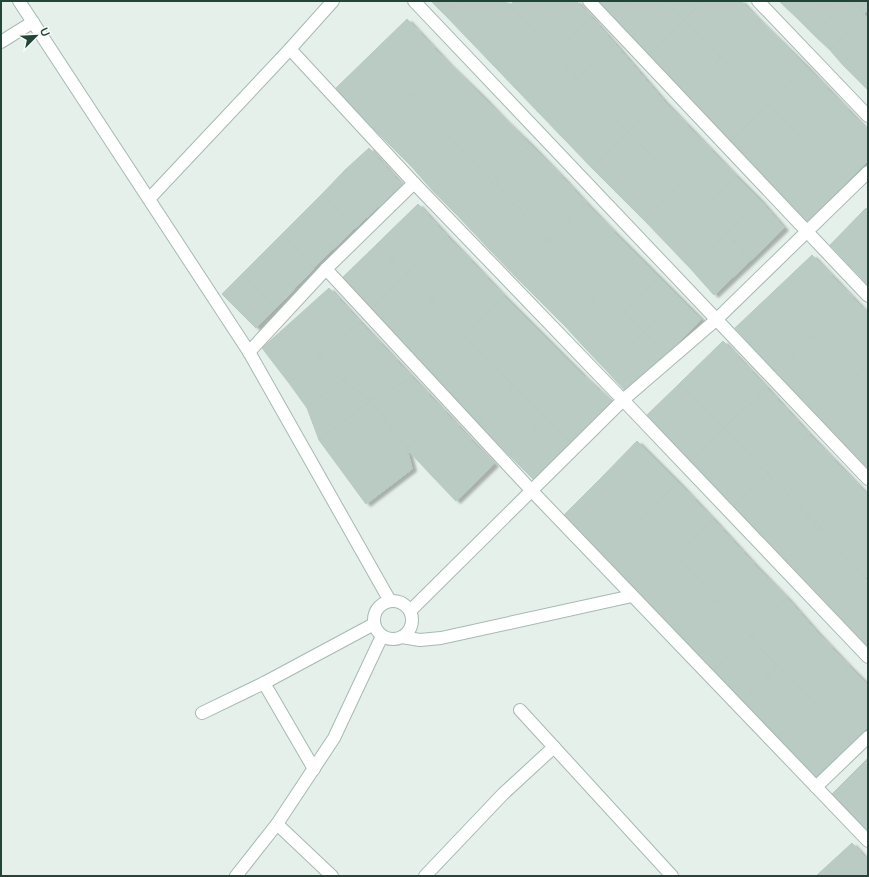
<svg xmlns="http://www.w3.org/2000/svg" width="869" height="877" font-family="'Varela Round',sans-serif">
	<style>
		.building { fill: #bacbc3; stroke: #b7cac1; filter: url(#shadow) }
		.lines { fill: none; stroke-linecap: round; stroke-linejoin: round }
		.street-casing { stroke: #a7b9b2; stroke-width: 14 }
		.street { stroke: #fff; stroke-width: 12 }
	</style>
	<defs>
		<filter id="shadow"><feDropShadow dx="4.5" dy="2.5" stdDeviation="1" flood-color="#0004"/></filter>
	</defs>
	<rect width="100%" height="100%" fill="#e5f0eb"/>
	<g class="building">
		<path d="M431,1h29l-15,14z"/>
		<path d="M460,1h45l4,5 -37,37 -27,-28z"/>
		<path d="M514,1h50l-30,29 -25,-24z"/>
		<path d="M564,1h12l15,16 -37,36 -20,-23z"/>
		<path d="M596,1h32l-16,16z"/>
		<path d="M628,1h37l19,19 -36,36 -36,-39z"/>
		<path d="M665,1h39l-20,19z"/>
		<path d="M704,1h37l18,19 -38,38 -37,-38z"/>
		<path d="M779,1h34l-16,17z"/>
		<path d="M813,1h33l-32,34 -17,-17z"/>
		<path d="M846,1h6l12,13 -34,36 -16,-15z"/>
		<path d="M852,1h16v9l-4,4z"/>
		<path d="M509,6l25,24 -39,37 -23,-24z"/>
		<path d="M864,14l4,5v19l-26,26 -12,-14z"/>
		<path d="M591,17l24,27 -38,34 -23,-25z"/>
		<path d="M407,19l41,44 -35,34 -42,-43z"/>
		<path d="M684,20l37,38 -37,36 -36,-38z"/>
		<path d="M759,20l47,46 -39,38 -46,-46z"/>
		<path d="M534,30l20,23 -37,37 -22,-23z"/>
		<path d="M868,38v36l-8,8 -18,-18z"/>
		<path d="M615,44l24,28 -36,34 -26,-28z"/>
		<path d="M554,53l23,25 -37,36 -23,-24z"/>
		<path d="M371,54l42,43 -36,35 -42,-43z"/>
		<path d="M721,58l46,46 -37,38 -46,-48z"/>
		<path d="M448,63l34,33 -37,37 -32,-36z"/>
		<path d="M806,66l42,44 -37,36 -44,-42z"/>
		<path d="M639,72l24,28 -35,32 -25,-26z"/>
		<path d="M868,74v16l-8,-8z"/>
		<path d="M577,78l26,28 -37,35 -26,-27z"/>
		<path d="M482,96l22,23 -37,36 -22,-22z"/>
		<path d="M413,97l32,36 -34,33 -34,-34z"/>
		<path d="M663,100l24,25 -34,33 -25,-26z"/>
		<path d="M767,104l44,42 -39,39 -42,-43z"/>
		<path d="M603,106l25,26 -36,36 -26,-27z"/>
		<path d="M848,110l20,21v30l-21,21 -36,-36z"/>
		<path d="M504,119l26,25 -37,38 -26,-27z"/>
		<path d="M687,125l25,26 -34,34 -25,-27z"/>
		<path d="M628,132l25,26 -35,36 -26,-26z"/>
		<path d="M445,133l22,22 -34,36 -22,-25z"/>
		<path d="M530,144l32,33 -38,37 -31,-32z"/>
		<path d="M811,146l36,36 -40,39 -35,-36z"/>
		<path d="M369,148l33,37 -24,22 -33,-37z"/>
		<path d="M712,151l24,25 -33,32 -25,-23z"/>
		<path d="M467,155l26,27 -36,33 -24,-24z"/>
		<path d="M653,158l25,27 -34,35 -26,-26z"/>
		<path d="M345,170l33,37 -23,21 -33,-34z"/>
		<path d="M736,176l23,23 -32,34 -24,-25z"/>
		<path d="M562,177l24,26 -37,36 -25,-25z"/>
		<path d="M493,182l31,32 -35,35 -32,-34z"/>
		<path d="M678,185l25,23 -36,36 -23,-24z"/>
		<path d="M322,194l33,34 -22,21 -32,-34z"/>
		<path d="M759,199l25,29 -33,32 -24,-27z"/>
		<path d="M586,203l28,29 -35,36 -30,-29z"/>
		<path d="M418,204l29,32 -41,38 -29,-30z"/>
		<path d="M703,208l24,25 -37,35 -23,-24z"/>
		<path d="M866,208l2,3v74l-38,-40z"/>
		<path d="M524,214l25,25 -35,36 -25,-26z"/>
		<path d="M301,215l32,34 -19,19 -32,-34z"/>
		<path d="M614,232l23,23 -35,36 -23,-23z"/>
		<path d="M727,233l24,27 -37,35 -24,-27z"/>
		<path d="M282,234l32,34 -20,21 -33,-34z"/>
		<path d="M447,236l24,25 -40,40 -25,-27z"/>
		<path d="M549,239l30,29 -37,35 -28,-28z"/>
		<path d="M377,244l29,30 -35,35 -30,-30z"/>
		<path d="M261,255l33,34 -18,19 -34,-34z"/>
		<path d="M637,255l22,22 -36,35 -21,-21z"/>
		<path d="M812,255l41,43 -40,38 -41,-43z"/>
		<path d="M471,261l33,35 -40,39 -33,-34z"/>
		<path d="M579,268l23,23 -37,35 -23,-23z"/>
		<path d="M242,274l34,34 -20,20 -34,-34z"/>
		<path d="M406,274l25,27 -37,34 -23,-26z"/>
		<path d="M659,277l19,19 -34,36 -21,-20z"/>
		<path d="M329,288l31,34 -40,34 -31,-32z"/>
		<path d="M602,291l21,21 -38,36 -20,-22z"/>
		<path d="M772,293l41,43 -38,35 -40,-43z"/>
		<path d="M504,296l23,23 -41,41 -22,-25z"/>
		<path d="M678,296l23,23 -34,35 -23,-22z"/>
		<path d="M853,298l15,16v51l-16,14 -39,-43z"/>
		<path d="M431,301l33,34 -36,36 -34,-36z"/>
		<path d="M623,312l21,20 -39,37 -20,-21z"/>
		<path d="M527,319l26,26 -39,41 -28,-26z"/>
		<path d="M360,322l22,23 -40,35 -22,-24z"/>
		<path d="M289,324l31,32 -31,27 -27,-35z"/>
		<path d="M644,332l23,22 -40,39 -22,-24z"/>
		<path d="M464,335l22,25 -35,35 -23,-24z"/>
		<path d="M813,336l39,43 -36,35 -41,-43z"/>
		<path d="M723,341l44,47 -43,40 -44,-45z"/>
		<path d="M382,345l30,32 -41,24 -29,-21z"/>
		<path d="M553,345l32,32 -40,40 -31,-31z"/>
		<path d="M320,356l22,24 -35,28 -18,-25z"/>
		<path d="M486,360l28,26 -36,37 -27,-28z"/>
		<path d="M868,365v31l-16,-17z"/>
		<path d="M412,377l34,36 -39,36 -36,-48z"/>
		<path d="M585,377l30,28 -41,41 -29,-29z"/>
		<path d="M852,379l16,17v56l-9,8 -43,-46z"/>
		<path d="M342,380l29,21 -52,39 -12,-32z"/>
		<path d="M680,383l44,45 -34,34 -44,-46z"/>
		<path d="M514,386l31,31 -36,38 -31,-32z"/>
		<path d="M767,388l42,46 -41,40 -44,-46z"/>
		<path d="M371,401l36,48 5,20 -46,35 -47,-64z"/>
		<path d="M446,413l25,27 -38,37 -26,-28z"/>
		<path d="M545,417l29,29 -38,36 -27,-27z"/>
		<path d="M724,428l44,46 -35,33 -43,-45z"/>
		<path d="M809,434l51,53 -41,40 -51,-53z"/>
		<path d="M471,440l23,24 -38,37 -23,-24z"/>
		<path d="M637,441l41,41 -38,37 -40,-40z"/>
		<path d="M868,452v18l-9,-10z"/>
		<path d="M768,474l51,53 -34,34 -52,-54z"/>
		<path d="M600,479l40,40 -37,36 -39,-40z"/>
		<path d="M678,482l35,37 -37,36 -36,-36z"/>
		<path d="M860,487l8,9v80l-3,2 -46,-51z"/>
		<path d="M640,519l36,36 -40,35 -33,-35z"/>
		<path d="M713,519l41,45 -37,35 -41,-44z"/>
		<path d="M819,527l46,51 -33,33 -47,-50z"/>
		<path d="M676,555l41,44 -39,37 -42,-46z"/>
		<path d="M754,564l33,34 -37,38 -33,-37z"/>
		<path d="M865,578l3,3v66l-36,-36z"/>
		<path d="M787,598l28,32 -38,36 -27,-30z"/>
		<path d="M717,599l33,37 -39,37 -33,-37z"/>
		<path d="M815,630l34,36 -35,36 -37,-36z"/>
		<path d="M750,636l27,30 -35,36 -31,-29z"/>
		<path d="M777,666l37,36 -37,36 -35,-36z"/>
		<path d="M849,666l19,19v42l-16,16 -38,-41z"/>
		<path d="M814,702l38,41 -37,35 -38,-40z"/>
		<path d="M867,759l1,1v72l-37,-37z"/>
		<path d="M852,843l16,18v15h-52z"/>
	</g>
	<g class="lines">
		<g class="street-casing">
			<g id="street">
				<path d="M19,1l230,351 141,249"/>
				<path d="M333,1l-43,48 124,134 209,217 245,257"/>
				<path d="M414,1l454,478"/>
				<path d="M589,1l279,295"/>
				<path d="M758,1l110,115"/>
				<path d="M1,42l32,-20"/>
				<path d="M149,199l141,-150"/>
				<path d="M326,269l205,221 337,351"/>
				<path d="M249,352l77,-83 88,-86"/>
				<circle cx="393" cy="620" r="19"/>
				<path d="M410,611l213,-211 94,-81 151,-147"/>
				<path d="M402,637l18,3 21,-2 191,-42"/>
				<path d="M264,683l50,86"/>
				<path d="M520,710l152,166"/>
				<path d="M202,713l62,-30 110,-59"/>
				<path d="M816,787l52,-50"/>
				<path d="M277,824l55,52"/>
				<path d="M236,876l41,-52 57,-86 48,-102"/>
				<path d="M425,876l78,-82 51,-47"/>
			</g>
		</g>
		<use href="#street" class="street"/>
	</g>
	<rect width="869" height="877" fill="none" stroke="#224439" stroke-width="4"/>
	<g transform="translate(36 36) rotate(66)" stroke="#f7fbf9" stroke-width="3" paint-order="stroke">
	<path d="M0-3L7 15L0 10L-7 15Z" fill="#224439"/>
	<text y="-6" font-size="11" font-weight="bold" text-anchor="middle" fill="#224439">U</text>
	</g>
</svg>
